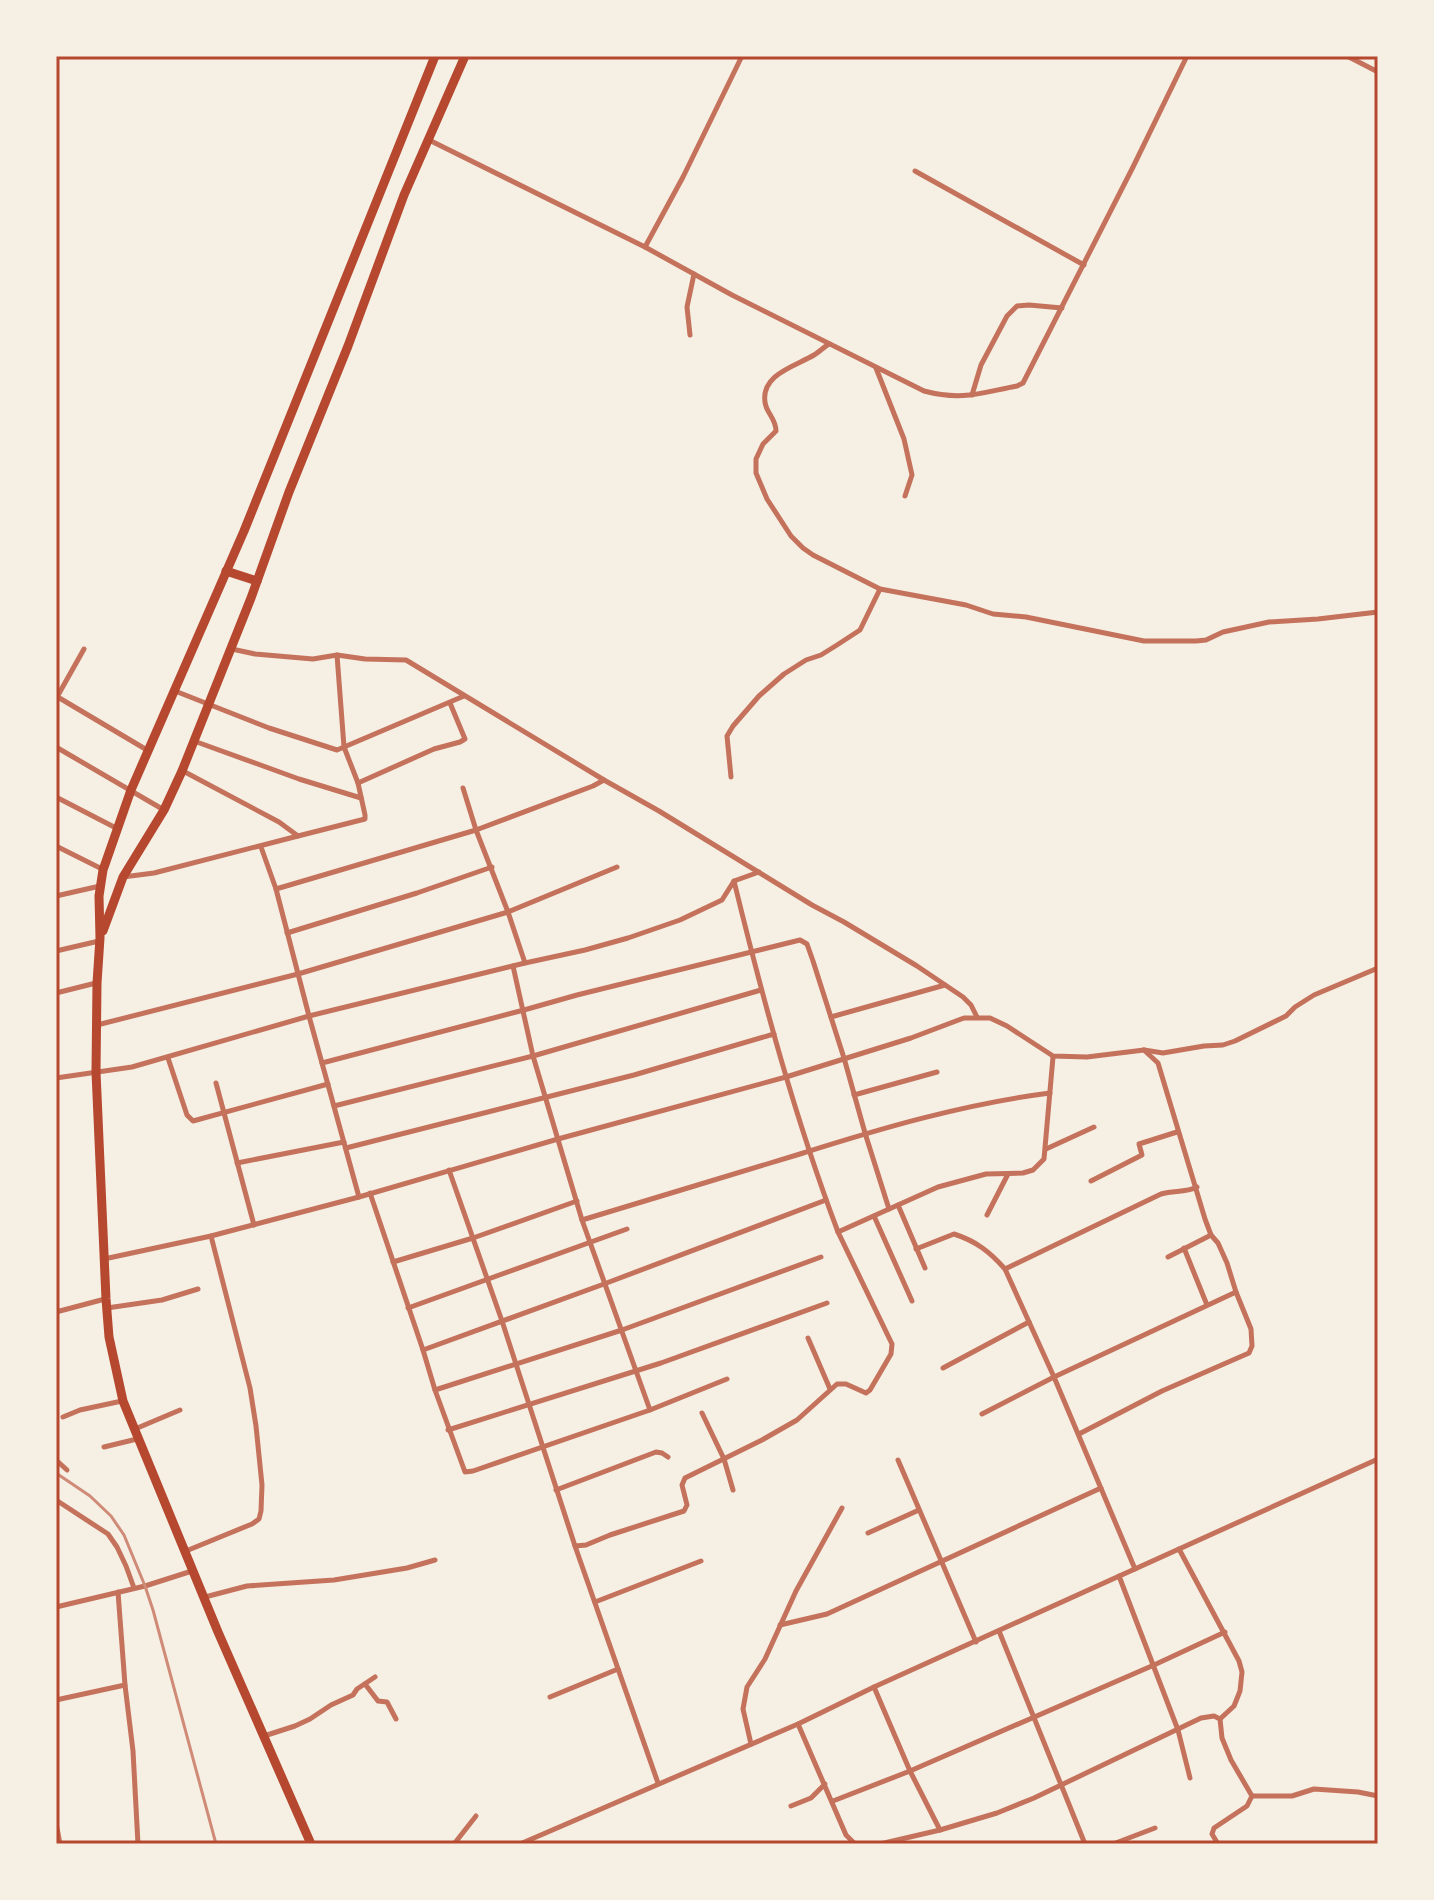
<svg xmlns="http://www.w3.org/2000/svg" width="1434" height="1900" font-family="Signika,sans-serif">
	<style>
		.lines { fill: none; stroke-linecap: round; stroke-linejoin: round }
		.minor { stroke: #c5725c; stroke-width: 5 }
		.trunk { stroke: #b5482f; stroke-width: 9 }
		.rail { stroke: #cf8b77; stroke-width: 3 }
		.neatline { fill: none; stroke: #b5482f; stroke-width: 3 }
	</style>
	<rect width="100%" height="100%" fill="#f6efe4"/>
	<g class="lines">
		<g class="minor">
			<path d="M1347,56l31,16"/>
			<path d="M429,140l216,107 87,48 192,96c38,10 56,2 93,-5l6,-3 110,-216 54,-111"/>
			<path d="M915,171l169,94"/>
			<path d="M645,247l38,-70 59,-121"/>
			<path d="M690,335l-3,-28 7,-33"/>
			<path d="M829,344c-5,3 -10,8 -15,11 -18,11 -53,19 -49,47 1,11 11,16 11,29l-13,13 -7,15v14l11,26 24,37 12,12 10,7 67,34 86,16 27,9 33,3 118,24h52l10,-1 17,-8 46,-10 49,-3 60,-7"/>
			<path d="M876,368l28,71 8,36 -7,21"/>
			<path d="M972,395l9,-30 26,-49 10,-10 12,-1 33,3"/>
			<path d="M232,649l23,5 58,5 24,-4 28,4 41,1 198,120 55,31 153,94 32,17 73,44 46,31 8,8 6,12"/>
			<path d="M175,691l94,37 68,22 127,-54"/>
			<path d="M56,696l91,54"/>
			<path d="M57,697l27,-48"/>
			<path d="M194,741l105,38 62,19"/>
			<path d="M56,747l108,63"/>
			<path d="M731,777l-4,-41 6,-10 26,-30 25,-22 22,-14 15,-5 16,-10 23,-15 20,-41"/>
			<path d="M358,783l76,-34 26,-7 5,-3 -15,-36"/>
			<path d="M463,788l13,42 32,82 109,-45"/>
			<path d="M56,797l60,31"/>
			<path d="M298,836l67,-17v-4l-7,-32 -14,-36 -7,-92"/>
			<path d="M56,846l46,23"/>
			<path d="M261,847l15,42 33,127 50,181"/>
			<path d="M123,877l31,-4 144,-37 -19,-14 -96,-51"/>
			<path d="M734,881c29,119 61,237 104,351"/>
			<path d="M276,889l200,-59 117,-44 11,-6"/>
			<path d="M56,896l44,-10"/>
			<path d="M287,933l130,-40 75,-26"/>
			<path d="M56,951l43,-10"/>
			<path d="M513,966l20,90 49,164 68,190"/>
			<path d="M56,993l40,-10"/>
			<path d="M831,1017l114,-32"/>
			<path d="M97,1025l201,-51 210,-62 17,51"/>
			<path d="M168,1058l19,57 6,6 135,-37"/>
			<path d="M322,1063l202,-53 53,-15 223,-55 7,4 6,17 31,97 21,75 24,76"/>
			<path d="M56,1078l76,-11 177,-51 216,-53 60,-13 43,-12 52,-18 42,-20 12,-19 25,-9"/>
			<path d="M216,1083l38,142"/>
			<path d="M854,1095l83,-23"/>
			<path d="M334,1106l199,-50 228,-66"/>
			<path d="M346,1148l288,-73 140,-41"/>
			<path d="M1046,1149l48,-22"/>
			<path d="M237,1163l107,-21"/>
			<path d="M449,1170l53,151 73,225 83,237"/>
			<path d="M1091,1181l51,-26 -3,-11 38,-12"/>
			<path d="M370,1193l53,157 12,40 30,82 8,-1 177,-61 77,-31"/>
			<path d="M898,1205l27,63"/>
			<path d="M987,1215l21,-41"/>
			<path d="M874,1216l38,85"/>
			<path d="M582,1220c73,-22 145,-44 218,-66 82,-26 164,-50 250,-61"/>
			<path d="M1184,1248l23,57"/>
			<path d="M916,1249l38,-15c22,7 36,18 51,35"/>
			<path d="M1168,1257l43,-22"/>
			<path d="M104,1259l107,-23 148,-39 199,-58 228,-62 125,-39 53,-20h26l17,8 46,30 34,1 57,-7 19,3 41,-7 19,-1 12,-4 51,-25 9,-9 19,-12 64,-27"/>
			<path d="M393,1262l80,-24 104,-37"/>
			<path d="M107,1308l55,-8 36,-11"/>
			<path d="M408,1308l219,-79"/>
			<path d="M56,1312l49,-13"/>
			<path d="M808,1338l22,51"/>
			<path d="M423,1350l181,-66 222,-84"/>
			<path d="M943,1368l86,-46"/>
			<path d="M435,1390l187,-60 199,-73"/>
			<path d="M702,1413l22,46 9,31"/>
			<path d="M982,1414l72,-37 182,-85"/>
			<path d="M63,1417l17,-7 42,-9"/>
			<path d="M135,1429l45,-19"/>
			<path d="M448,1430l213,-67 166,-60"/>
			<path d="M1079,1434l83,-43 87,-38 3,-7 -1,-17 -15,-37 -9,-29 -9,-20 -7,-8 -6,-16 -47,-156 -14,-13"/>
			<path d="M104,1447l33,-8"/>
			<path d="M56,1460l11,10"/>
			<path d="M898,1460l78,182"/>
			<path d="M556,1490l100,-38 6,1 6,4"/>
			<path d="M56,1500l52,34 9,13 9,19 8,22"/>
			<path d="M868,1533l51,-23"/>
			<path d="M575,1546l11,-1 24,-10 74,-24 3,-6 -5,-20 3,-7 77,-38 35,-20 40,-36h9l20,9 4,-3 21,-36 1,-10 -54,-112 100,-45 48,-13 37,-1 10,-3 11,-11 9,-102"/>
			<path d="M1179,1549l60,112 3,11 -2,19 -6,15 -14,13 2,19 9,22 21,36 -5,10 -33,22 -2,6 6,10"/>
			<path d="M186,1551l66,-27 7,-5 2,-8 1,-26 -6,-59 -6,-38 -39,-152"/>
			<path d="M1135,1569l-81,-192 -49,-108 156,-75c13,-4 24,-1 36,-7"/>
			<path d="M1119,1576l59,154 12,48"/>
			<path d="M118,1592l7,93 8,66 5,93"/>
			<path d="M205,1597l42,-11 87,-6 73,-12 28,-8"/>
			<path d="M595,1602l106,-41"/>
			<path d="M56,1607l89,-21 47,-15"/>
			<path d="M780,1625l47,-11 274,-126"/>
			<path d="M999,1631l86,213"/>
			<path d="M365,1684l13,17 9,1 9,17"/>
			<path d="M874,1687l36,84 30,59"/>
			<path d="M550,1697l68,-28"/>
			<path d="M56,1700l69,-15"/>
			<path d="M798,1724l48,111 9,9"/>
			<path d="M264,1736l31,-10 15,-7 21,-14 22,-10 4,-6 18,-12"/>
			<path d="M751,1744l-8,-35 4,-22 18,-28 31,-68 46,-83"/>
			<path d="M1252,1796h40l22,-7 44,3 20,4"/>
			<path d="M833,1801l77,-30 244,-106 71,-33"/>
			<path d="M791,1806l20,-8 14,-14"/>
			<path d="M56,1823l4,21"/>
			<path d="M454,1844l22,-28"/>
			<path d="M520,1844l278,-120 76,-37 504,-228"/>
			<path d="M880,1844l60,-14 57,-17 37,-15 167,-80 13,-2 6,3"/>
			<path d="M1113,1844l42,-16"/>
		</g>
		<g class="trunk">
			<path d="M226,571l31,10"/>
			<path d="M103,931l20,-54 41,-67 18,-39 69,-173 38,-106 59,-146 56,-151 61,-139"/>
			<path d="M311,1844l-93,-212 -95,-231 -14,-64 -3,-38 -10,-227 1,-89 3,-45 -1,-42 4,-26 28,-80 113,-259 191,-475"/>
		</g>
		<path class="rail" d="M56,1473l34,23 21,20 13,19 21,51 8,24 63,234"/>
	</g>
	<rect width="1434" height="1900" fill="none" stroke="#f6efe4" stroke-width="116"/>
	<rect x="58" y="58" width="1318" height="1784" class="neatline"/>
</svg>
